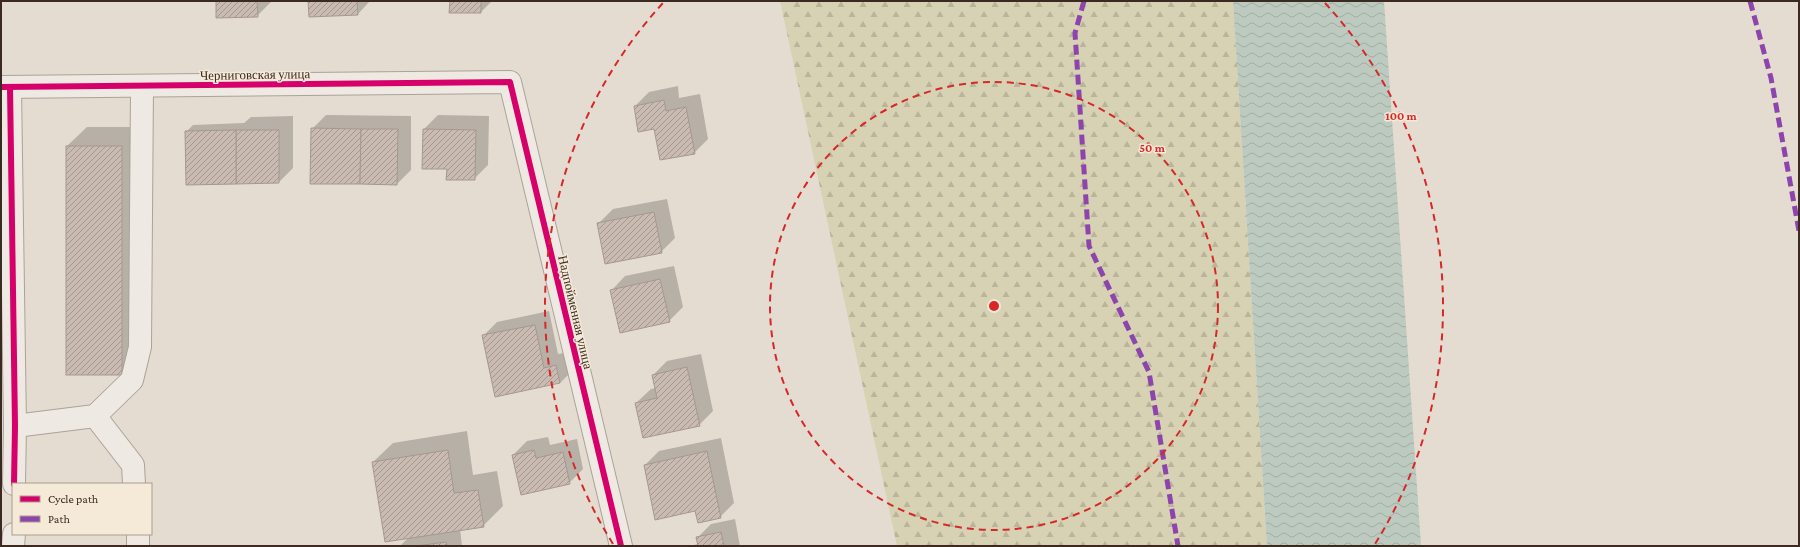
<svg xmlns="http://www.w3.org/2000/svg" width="1800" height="547" font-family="'Crimson Pro',serif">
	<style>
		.forest { fill: url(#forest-firs) }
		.water { fill: url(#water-waves) }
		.shadow { fill: #0003 }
		.building { fill: url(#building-hatch); stroke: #a69890 }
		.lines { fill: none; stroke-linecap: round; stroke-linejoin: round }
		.minor-casing { stroke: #aba299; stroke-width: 24 }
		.minor { stroke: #eee9e2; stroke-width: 22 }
		.quiet { stroke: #8e44ad; stroke-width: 5; stroke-dasharray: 10 5; stroke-linecap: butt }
		.cycleway-casing { stroke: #f5e9d8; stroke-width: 8 }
		.cycleway { stroke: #d6006c; stroke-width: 6 }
		.ring { fill: none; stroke: #d62828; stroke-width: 2; stroke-dasharray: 7 5 }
		.labels { text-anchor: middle; stroke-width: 3; stroke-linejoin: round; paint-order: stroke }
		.street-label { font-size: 13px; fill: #3a2a21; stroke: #f5e9d8 }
		.centre { fill: #d62828; stroke: #f5e9d8; stroke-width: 2 }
		.ring-label { font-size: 12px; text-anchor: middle; font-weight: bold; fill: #d62828; stroke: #f5e9d8; stroke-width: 3; stroke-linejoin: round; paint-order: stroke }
	</style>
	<defs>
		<pattern id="forest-firs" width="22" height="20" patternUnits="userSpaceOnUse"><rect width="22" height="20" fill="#d7d2b4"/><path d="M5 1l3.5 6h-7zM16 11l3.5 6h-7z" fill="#b9b49a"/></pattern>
		<pattern id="water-waves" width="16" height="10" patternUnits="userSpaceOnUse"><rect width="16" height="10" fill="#bccabf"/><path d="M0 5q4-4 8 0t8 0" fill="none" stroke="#a2aea4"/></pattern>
		<pattern id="building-hatch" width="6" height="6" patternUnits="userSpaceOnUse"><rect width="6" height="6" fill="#c9bab2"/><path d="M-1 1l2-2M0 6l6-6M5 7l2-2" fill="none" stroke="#a49790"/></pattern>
	</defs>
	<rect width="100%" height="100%" fill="#e5dcd1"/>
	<path class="forest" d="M780,1h453l34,545h-370z"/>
	<path class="water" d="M1233,1h151l37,545h-154z"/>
	<g class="shadow">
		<path d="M217,1h54v1l-14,14z"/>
		<path d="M309,1h61l-12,13z"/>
		<path d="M451,1h41l-11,11z"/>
		<path d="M678,86l1,12 21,-4 8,45 -14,14 -39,-25 -20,-22 14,-14z"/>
		<path d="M326,115l85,1v54l-14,14 -85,-55z"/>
		<path d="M438,115l51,1 -1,49 -14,14 -26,-11 -24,-39z"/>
		<path d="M293,116v52l-14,14 -93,-50 7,-7 51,-2 7,-6z"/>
		<path d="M87,127h54v228l-19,19 -55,-228z"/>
		<path d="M667,199l8,39 -14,14 -62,-29 14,-14z"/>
		<path d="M674,266l9,41 -14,14 -58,-30 14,-15z"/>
		<path d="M549,311l9,43 12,-2 4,17 -14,14 -77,-47 14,-14z"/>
		<path d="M701,354l12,57 -14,14 -63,-22 15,-14 5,-1 -3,-13 14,-14z"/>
		<path d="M467,431l6,44 24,-4 6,35 -20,20 -23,3 2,17h-62l9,-9 -36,-75 20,-19z"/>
		<path d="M548,437l2,8 27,-6 6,30 -14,14 -56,-28 14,-14z"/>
		<path d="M721,438l13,65 -14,14 -24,-7 -51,-45 14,-14z"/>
		<path d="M735,519l5,27h-50l8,-2 -1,-6 14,-14z"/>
	</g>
	<g class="building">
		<path d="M216,1h41l1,16 -42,1z"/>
		<path d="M308,1h49l1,14 -49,2z"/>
		<path d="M450,1h31v12h-32z"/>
		<path d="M664,100l2,11 20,-4 9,47 -35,6 -6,-31 -16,3 -4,-26z"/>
		<path d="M311,128l50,1 -1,55h-50z"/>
		<path d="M361,129h37l-1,56 -37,-1z"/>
		<path d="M423,129l53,1 -1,50h-29l1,-11h-25z"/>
		<path d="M236,130h43v53l-43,1z"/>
		<path d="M236,130v54l-50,1 -1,-54z"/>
		<rect x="66" y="146" width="56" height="229"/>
		<path d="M654,212l8,41 -57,11 -8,-41z"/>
		<path d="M660,279l10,43 -50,11 -10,-43z"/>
		<path d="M535,325l9,43 12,-3 4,18 -65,14 -13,-62z"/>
		<path d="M687,367l13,59 -57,12 -8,-35 22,-5 -5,-23z"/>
		<path d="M448,450l6,43 24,-3 6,37 -99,15 -13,-80z"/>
		<path d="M534,450l2,8 27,-6 7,32 -49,11 -9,-40z"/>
		<path d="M707,451l14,67 -23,5 -3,-12 -40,9 -11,-55z"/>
		<path d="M721,532l3,14h-26l-2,-9z"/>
		<path d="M446,542l1,4h-31z"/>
	</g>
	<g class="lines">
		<g class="minor-casing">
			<g id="minor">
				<path d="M1,87l509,-5 111,464"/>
				<path d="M10,87l5,339 -1,58"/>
				<path d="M95,416l38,49 1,19"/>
				<path d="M15,426l80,-10 37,-36 8,-33 2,-261"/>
				<path d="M138,534v12"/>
				<path d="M13,546l1,-12"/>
			</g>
		</g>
		<use href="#minor" class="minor"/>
		<g class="quiet">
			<path d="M1084,1l-9,32 14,213 60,126 29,174"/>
			<path d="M1750,1l21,77 28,153"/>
		</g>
		<g class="cycleway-casing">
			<g id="cycleway">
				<path d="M1,87l509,-5 111,464"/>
				<path d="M10,87l5,339 -1,58"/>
			</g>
		</g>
		<use href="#cycleway" class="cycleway"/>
	</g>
	<g class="ring">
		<circle cx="994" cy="306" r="224"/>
		<path d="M613 544A449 449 0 0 1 663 3M1325 3A449 449 0 0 1 1375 544"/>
	</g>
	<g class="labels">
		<g class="street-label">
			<text transform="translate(255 74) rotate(-1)" y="5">Черниговская улица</text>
			<text transform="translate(576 312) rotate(77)" y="5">Надпойменная улица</text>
		</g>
	</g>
	<circle cx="994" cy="306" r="6" class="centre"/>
	<g class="ring-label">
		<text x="1401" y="120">100 m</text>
		<text x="1152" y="152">50 m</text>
	</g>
	<rect width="1800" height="547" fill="none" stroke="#3a2a21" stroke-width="4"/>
	<rect x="12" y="483" width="140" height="52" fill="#f5e9d8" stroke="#aa9d8f"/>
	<rect x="20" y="496" width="20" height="6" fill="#d6006c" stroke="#aa9d8f"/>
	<text x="48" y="503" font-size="12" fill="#3a2a21">Cycle path</text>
	<rect x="20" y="516" width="20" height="6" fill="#8e44ad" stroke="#aa9d8f"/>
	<text x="48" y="523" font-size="12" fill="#3a2a21">Path</text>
</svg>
